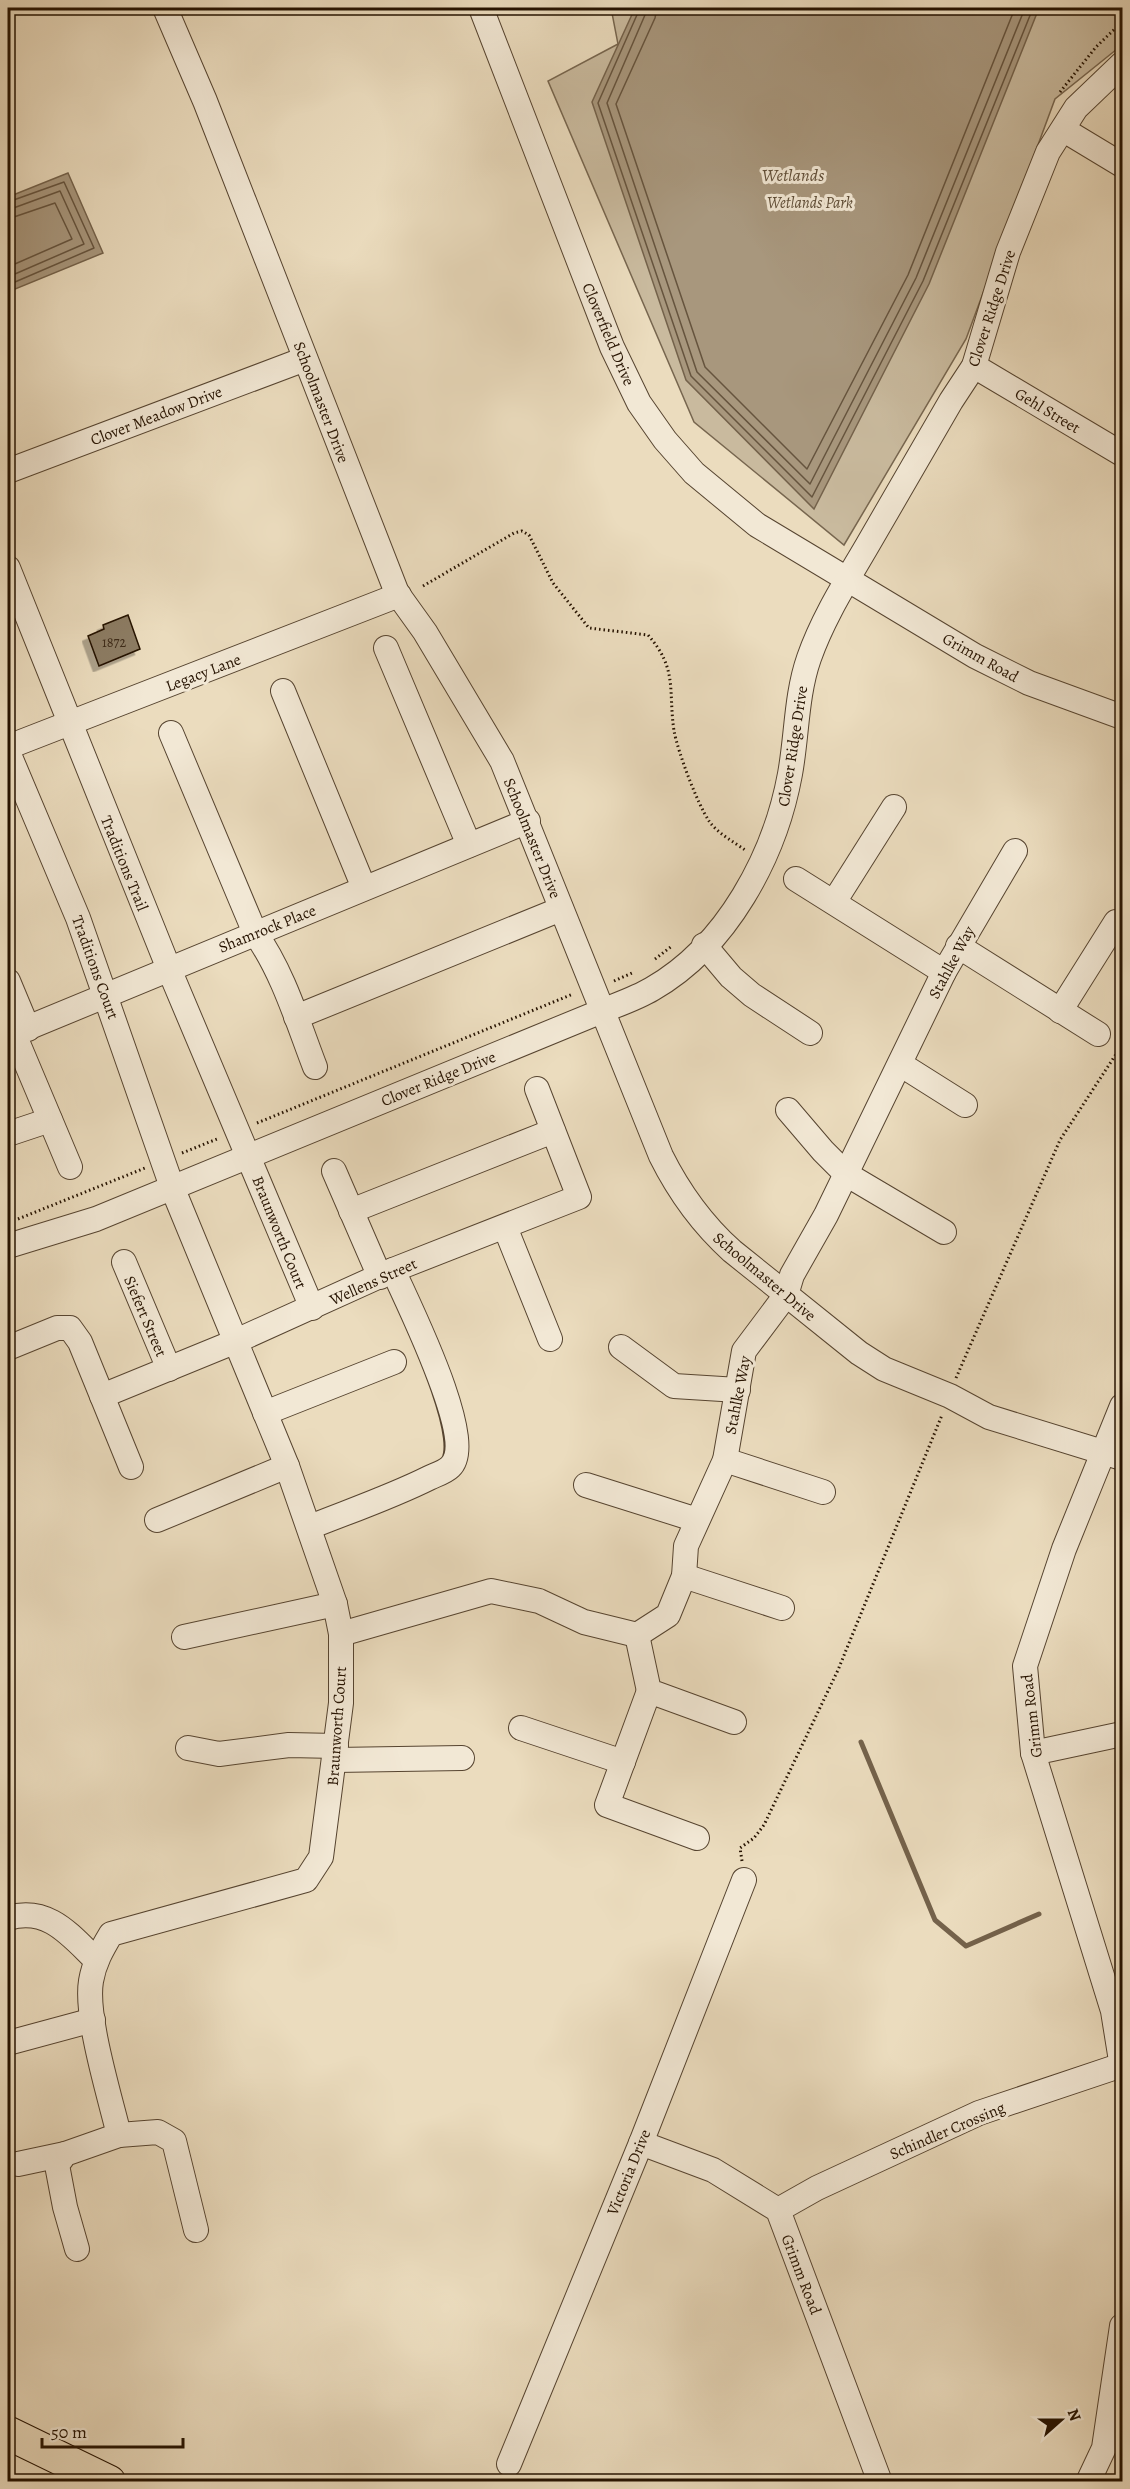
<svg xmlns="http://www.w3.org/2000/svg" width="1130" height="2489" font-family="Alegreya,serif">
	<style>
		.green { fill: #c9ba9e; stroke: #77664f; stroke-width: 1.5 }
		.water { fill: #a8977d; stroke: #74624b; stroke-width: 1.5 }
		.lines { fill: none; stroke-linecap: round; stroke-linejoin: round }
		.shore { stroke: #66543e; stroke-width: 1.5 }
		.stream { stroke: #74624b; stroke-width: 5 }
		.building { fill: #8c7b63; stroke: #251200; stroke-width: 1.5; filter: url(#shadow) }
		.minor-casing { stroke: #564430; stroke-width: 26 }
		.highway-casing { stroke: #251200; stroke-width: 35 }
		.path { stroke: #251200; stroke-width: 3; stroke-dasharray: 1.5 3; stroke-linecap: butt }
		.minor { stroke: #f2e8d5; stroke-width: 24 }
		.highway { stroke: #ebdcbe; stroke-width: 33 }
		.labels { text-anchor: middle; stroke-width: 6; stroke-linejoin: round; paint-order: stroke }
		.number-label { font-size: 14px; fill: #3f2c19 }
		.park-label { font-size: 16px; font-style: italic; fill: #5e4d37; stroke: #f2e8d5 }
		.street-label { font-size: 16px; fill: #251200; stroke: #f2e8d5 }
		.water-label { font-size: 18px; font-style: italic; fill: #604e38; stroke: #f2e8d5 }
	</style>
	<defs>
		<filter id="shadow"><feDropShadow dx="-5.5" dy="5.5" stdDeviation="0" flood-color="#0004"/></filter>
	</defs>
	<rect width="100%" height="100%" fill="#ebdcbe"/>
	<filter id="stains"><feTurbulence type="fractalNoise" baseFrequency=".00333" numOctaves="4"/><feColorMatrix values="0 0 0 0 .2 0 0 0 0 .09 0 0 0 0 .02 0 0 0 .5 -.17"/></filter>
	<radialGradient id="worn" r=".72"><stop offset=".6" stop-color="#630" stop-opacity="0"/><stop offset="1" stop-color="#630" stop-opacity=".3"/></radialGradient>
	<path class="green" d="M611,8h511v37l-67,54 -89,240 -122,206 -150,-123 -146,-341 70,-37z"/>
	<g class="water">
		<path d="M635,8h404l-110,276 -115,225 -128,-129 -94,-278z"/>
		<path d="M68,173l35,80 -95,39v-95z"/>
	</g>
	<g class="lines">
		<g class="shore">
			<path d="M640,8l-42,95 93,273 121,121 111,-216 110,-273"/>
			<path d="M648,8l-41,95 90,269 113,112 106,-206 109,-270"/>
			<path d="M657,8l-2,10 -39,86 89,263 102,102 101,-194 107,-267"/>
			<path d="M8,202l56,-20 30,66 -86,37"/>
			<path d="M8,210l52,-19 24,53 -76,33"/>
			<path d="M8,219l47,-16 17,36 -64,28"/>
		</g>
		<path class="stream" d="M861,1742l74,178 31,26 73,-32"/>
	</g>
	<path class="building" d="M128,615l12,34 -41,17 -11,-30 16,-7 -1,-4z"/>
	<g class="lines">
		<g class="minor-casing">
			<g id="minor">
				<path d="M165,8l40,93 192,492 28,39 77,129 159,395c18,36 41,68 71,95l127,102 25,16 66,27 39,21 133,41"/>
				<path d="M481,8l131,339 27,56 26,37 29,33 63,52 218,131 54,27 93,34"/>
				<path d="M1064,130l58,35"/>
				<path d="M974,366l148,88"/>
				<path d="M8,471l297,-112"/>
				<path d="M8,568l161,401 143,339"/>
				<path d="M386,648l83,197"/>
				<path d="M283,691l81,197"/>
				<path d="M171,733l84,200c28,39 43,90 60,134"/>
				<path d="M8,747l391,-152"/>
				<path d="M8,752l70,166 94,269 115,279 48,138 6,30v69l-20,154 -15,23 -195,54c-9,15 -17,29 -20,47 -6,36 19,116 28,154"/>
				<path d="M796,879l148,93"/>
				<path d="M834,902l60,-95"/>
				<path d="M704,945l27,32 21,18 58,38"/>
				<path d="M958,946l140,88"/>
				<path d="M8,981l20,48"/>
				<path d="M1060,1011l56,-89"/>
				<path d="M296,1017l265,-108"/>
				<path d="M14,1034l56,133"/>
				<path d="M8,1036l520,-215"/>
				<path d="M900,1064l65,41"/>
				<path d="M788,1110l35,41 23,23 98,58"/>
				<path d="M8,1134l42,-14"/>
				<path d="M334,1171l46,106"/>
				<path d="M351,1211l202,-80"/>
				<path d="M505,1227l45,112"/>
				<path d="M8,1246l88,-27 506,-208c17,-7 35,-13 50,-22 75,-43 123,-133 138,-215 7,-38 6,-79 19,-116 14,-40 37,-76 58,-112 28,-49 56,-97 84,-145l23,-35 34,-114 40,-100 28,-44 46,-44"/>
				<path d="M124,1262l45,107"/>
				<path d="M621,1347l53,39 64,4"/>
				<path d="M8,1348l49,-20h13l10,14 51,125"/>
				<path d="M102,1396l132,-54 159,-72 186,-73 -42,-108"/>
				<path d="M1122,1406l-58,143 -39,117 8,87 80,258 9,56"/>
				<path d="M265,1413l129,-51"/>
				<path d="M725,1460l98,32"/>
				<path d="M586,1485l111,35"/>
				<path d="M157,1520l130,-54"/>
				<path d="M310,1527c40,-16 81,-30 119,-49 6,-3 16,-6 21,-11 28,-25 -43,-165 -57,-197"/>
				<path d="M684,1576l98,32"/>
				<path d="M341,1634l150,-43 48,10 45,21 53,13 31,-20 16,-39 2,-30 39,-86 19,-109 42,-56 6,-20 34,-60 118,-243 71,-121"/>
				<path d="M637,1635l12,56 85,31"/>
				<path d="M184,1637l151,-33"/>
				<path d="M649,1691l-42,114 90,33"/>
				<path d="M521,1728l102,34"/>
				<path d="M188,1748l31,6 70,-9 47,1"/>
				<path d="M1033,1753l89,-19"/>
				<path d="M335,1760l127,-2"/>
				<path d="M8,1918c40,-12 62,17 88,42"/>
				<path d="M8,2043l85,-23"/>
				<path d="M641,2143l72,27 65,40 102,272"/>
				<path d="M18,2164l47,-10"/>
				<path d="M778,2210l39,-22 162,-75 143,-48"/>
				<path d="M77,2249l-12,-42 -8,-42 8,-11 54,-19 39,-3 16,9 22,89"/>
				<path d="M509,2464l132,-321 103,-263"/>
				<path d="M1088,2482l16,-34 18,-122"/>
			</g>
		</g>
		<g class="highway-casing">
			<path id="highway" d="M8,2433l101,49"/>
		</g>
		<g class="path">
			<path d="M1060,92l36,-45 26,-25"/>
			<path d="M423,586l91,-53 8,-2 7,4 24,48 36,45 59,7c30,34 20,55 26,96 4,21 23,72 35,90 8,12 25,21 36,29"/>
			<path d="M655,959l17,-13"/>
			<path d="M614,981l18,-8"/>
			<path d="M257,1123l316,-129"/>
			<path d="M182,1153l35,-14"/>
			<path d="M18,1219l127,-51"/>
			<path d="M956,1378l104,-238 62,-95"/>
			<path d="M742,1861l-2,-13 14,-10 10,-13 74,-155 104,-255"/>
		</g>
		<use href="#minor" class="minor"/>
		<use href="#highway" class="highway"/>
	</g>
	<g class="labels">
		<g class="number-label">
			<text x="114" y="647">1872</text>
		</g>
		<g class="park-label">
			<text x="810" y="208">Wetlands Park</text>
		</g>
		<g class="street-label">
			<text transform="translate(991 308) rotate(-72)" y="6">Clover Ridge Drive</text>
			<text transform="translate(609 334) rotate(67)" y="6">Cloverfield Drive</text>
			<text transform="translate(322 402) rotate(69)" y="6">Schoolmaster Drive</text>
			<text transform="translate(1048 410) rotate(31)" y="6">Gehl Street</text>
			<text transform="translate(156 415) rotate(-21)" y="6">Clover Meadow Drive</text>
			<text transform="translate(981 657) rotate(29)" y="6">Grimm Road</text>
			<text transform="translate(203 672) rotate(-21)" y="6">Legacy Lane</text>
			<text transform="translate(792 746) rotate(-81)" y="6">Clover Ridge Drive</text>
			<text transform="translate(533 838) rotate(68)" y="6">Schoolmaster Drive</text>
			<text transform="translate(125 863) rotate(68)" y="6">Traditions Trail</text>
			<text transform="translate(267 928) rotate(-22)" y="6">Shamrock Place</text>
			<text transform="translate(951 962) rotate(-62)" y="6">Stahlke Way</text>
			<text transform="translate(96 967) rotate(70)" y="6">Traditions Court</text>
			<text transform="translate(438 1078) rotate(-22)" y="6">Clover Ridge Drive</text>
			<text transform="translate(280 1232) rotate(68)" y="6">Braunworth Court</text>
			<text transform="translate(765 1276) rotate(40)" y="6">Schoolmaster Drive</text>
			<text transform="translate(373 1281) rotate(-24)" y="6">Wellens Street</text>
			<text transform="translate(146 1316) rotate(67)" y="6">Siefert Street</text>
			<text transform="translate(737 1395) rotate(-79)" y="6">Stahlke Way</text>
			<text transform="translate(1031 1716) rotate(-97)" y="6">Grimm Road</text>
			<text transform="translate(336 1726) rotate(-86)" y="6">Braunworth Court</text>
			<text transform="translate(947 2130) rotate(-23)" y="6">Schindler Crossing</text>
			<text transform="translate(628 2172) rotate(-68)" y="6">Victoria Drive</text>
			<text transform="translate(802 2274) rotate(69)" y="6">Grimm Road</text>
		</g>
		<g class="water-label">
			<text x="793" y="181">Wetlands</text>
		</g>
	</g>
	<rect width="1130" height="2489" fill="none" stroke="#ebdcbe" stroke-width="30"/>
	<rect x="9" y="9" width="1112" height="2471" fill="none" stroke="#251200" stroke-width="3"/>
	<rect x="15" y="15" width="1100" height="2459" fill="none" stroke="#251200" stroke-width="1.5"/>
	<g transform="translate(1061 2420) rotate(69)" stroke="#f2e8d5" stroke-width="4.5" paint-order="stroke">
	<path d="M0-4.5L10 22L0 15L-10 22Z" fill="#251200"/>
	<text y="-9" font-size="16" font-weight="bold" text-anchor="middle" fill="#251200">N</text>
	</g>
	<path d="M42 2438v9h141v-9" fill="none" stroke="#251200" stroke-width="3"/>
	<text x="51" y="2438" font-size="18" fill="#251200" stroke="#f2e8d5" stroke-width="4.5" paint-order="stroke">50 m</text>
	<rect width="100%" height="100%" filter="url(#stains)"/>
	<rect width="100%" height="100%" fill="url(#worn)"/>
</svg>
